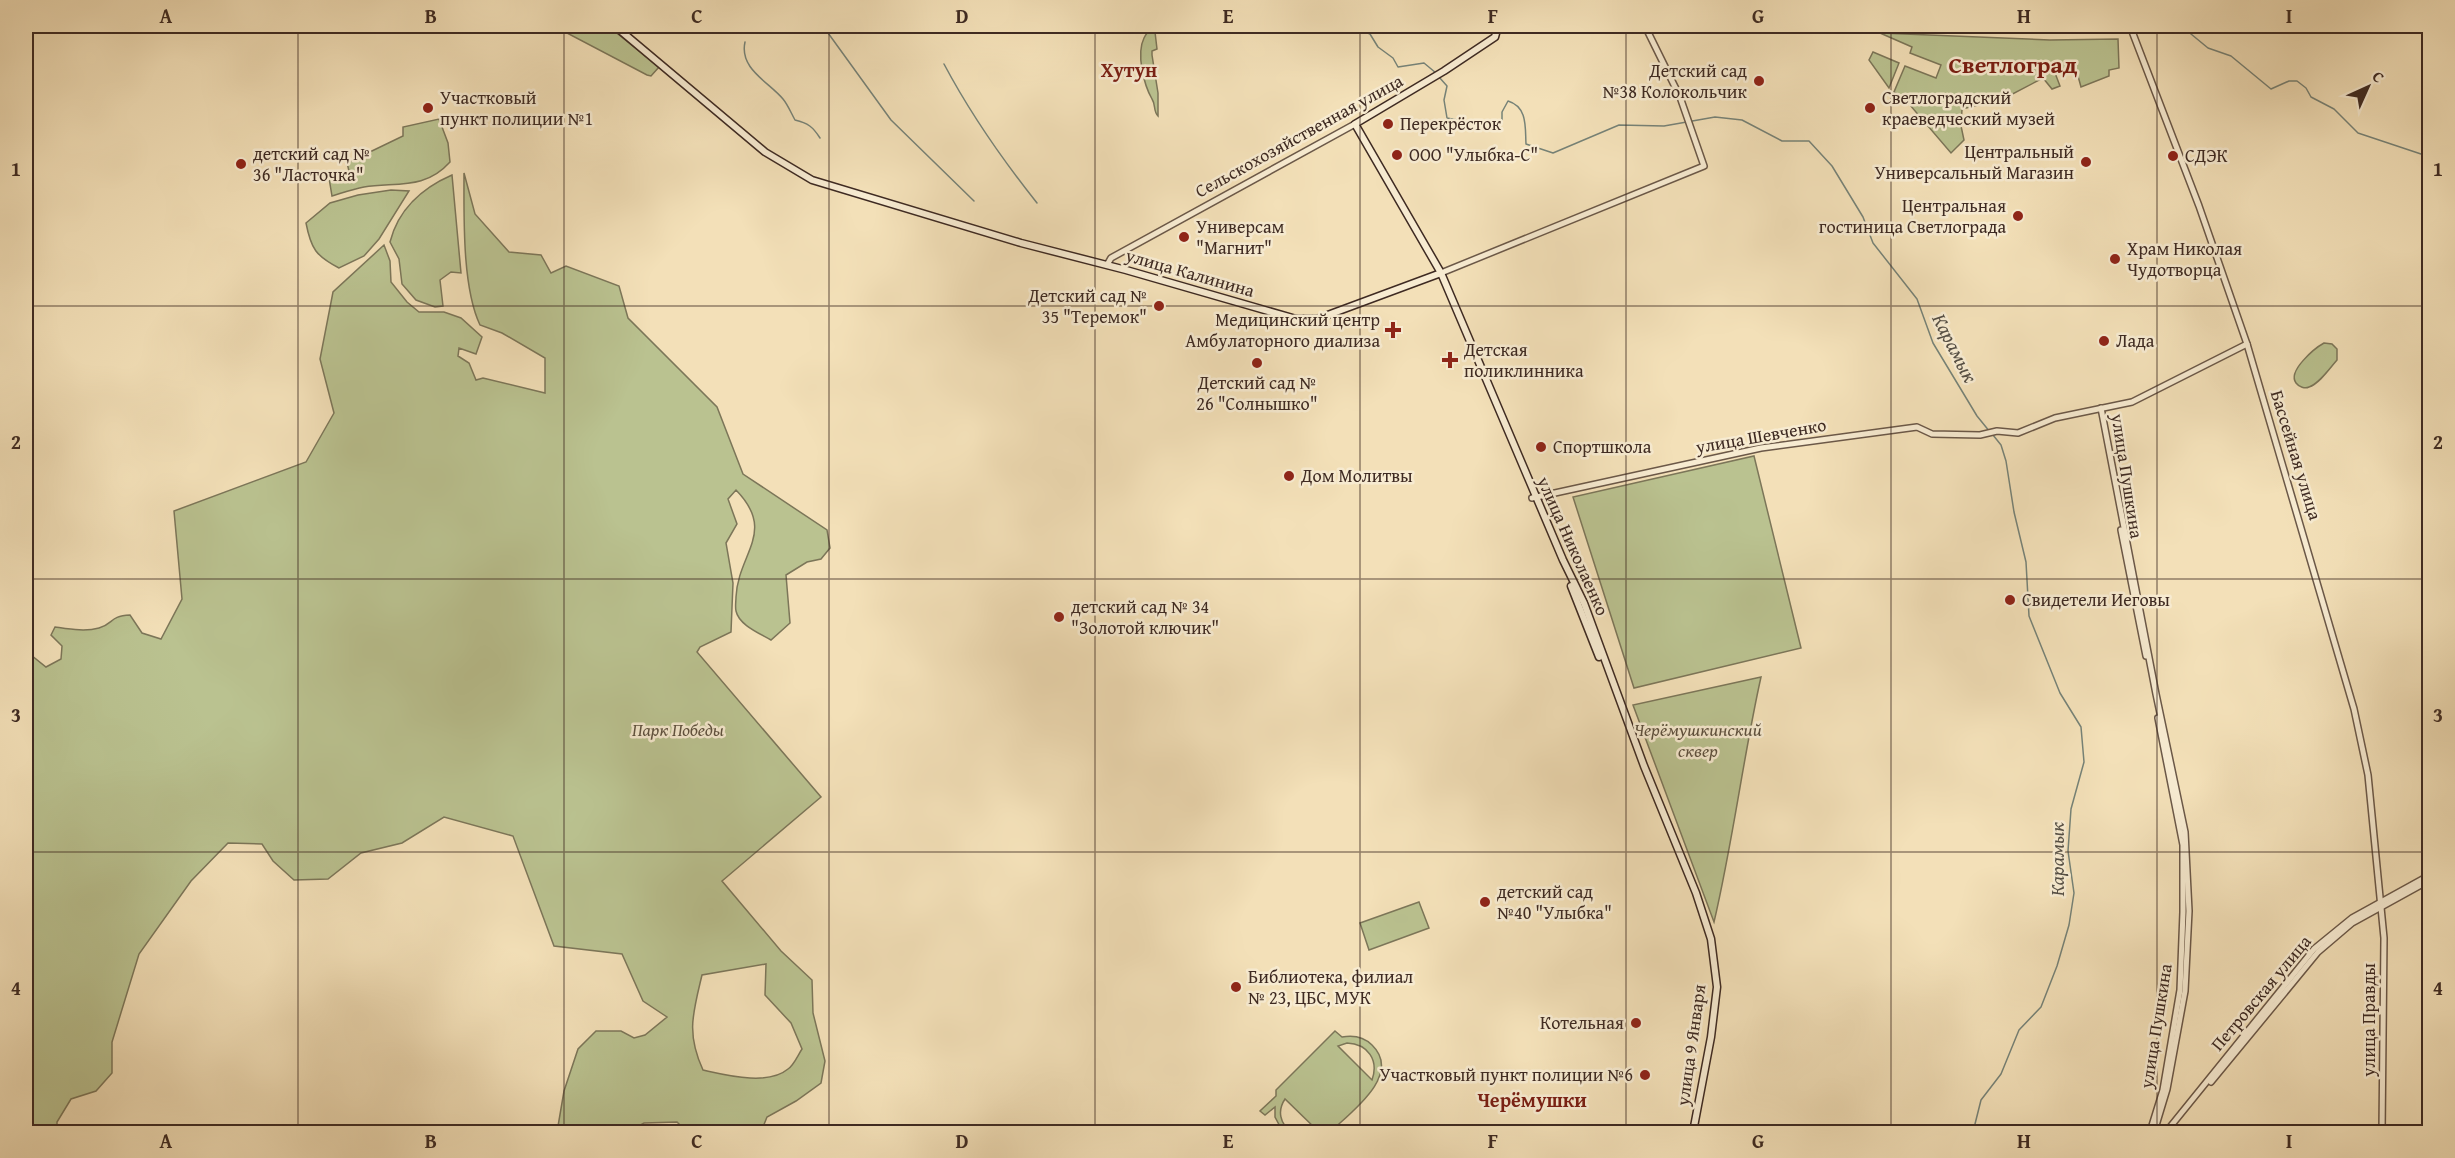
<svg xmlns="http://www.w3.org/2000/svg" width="2455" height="1158" font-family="'Gentium Book Plus',serif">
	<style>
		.green { fill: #bac290; stroke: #7c7659; stroke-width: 1.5; fill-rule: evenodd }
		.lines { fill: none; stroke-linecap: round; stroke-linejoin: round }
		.stream { stroke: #768277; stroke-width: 1.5 }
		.tertiary-casing { stroke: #6b5848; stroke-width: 8 }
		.secondary-casing { stroke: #3e2a22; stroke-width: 9 }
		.tertiary { stroke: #f7ebd1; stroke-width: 5 }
		.secondary { stroke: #f7ebd1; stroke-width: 6 }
		.grid { fill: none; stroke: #3e2a22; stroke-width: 1.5; stroke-opacity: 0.55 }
		.poi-dot { fill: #8f2418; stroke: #f7ebd1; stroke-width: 2 }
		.labels { text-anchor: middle; stroke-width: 5; stroke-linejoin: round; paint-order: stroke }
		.poi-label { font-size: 18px; fill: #3e2a22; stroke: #f7ebd1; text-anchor: start }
		.street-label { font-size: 18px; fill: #3e2a22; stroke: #f7ebd1 }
		.park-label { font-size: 18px; font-style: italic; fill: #5d503e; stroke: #f7ebd1 }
		.neighbourhood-label { font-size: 20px; font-weight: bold; fill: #7a1f14; stroke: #f7ebd1 }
		.water-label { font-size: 20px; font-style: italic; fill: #554f45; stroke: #f7ebd1 }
		.district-label { font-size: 24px; font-weight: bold; fill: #7a1f14; stroke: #f7ebd1 }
		.neatline { fill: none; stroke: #3e2a22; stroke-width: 2 }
		.grid-label { font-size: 20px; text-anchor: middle; font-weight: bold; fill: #3e2a22 }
	</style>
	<rect width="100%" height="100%" fill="#f3e0b8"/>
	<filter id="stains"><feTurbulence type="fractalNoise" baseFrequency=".00333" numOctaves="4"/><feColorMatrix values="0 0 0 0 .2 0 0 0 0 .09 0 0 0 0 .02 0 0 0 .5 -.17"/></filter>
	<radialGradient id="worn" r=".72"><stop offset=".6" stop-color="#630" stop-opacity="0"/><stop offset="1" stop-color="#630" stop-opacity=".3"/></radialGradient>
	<g class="green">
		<path d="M569,26h10l4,3 4,-3 6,3 3,-3h12l51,41 -8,9 -4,-1 -82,-43z"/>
		<path d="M1152,26h6l-3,6 2,17 -5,2v4l6,38v23c-5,-5 -2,-11 -6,-17 -8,-14 -16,-45 -8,-61 2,-4 5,-8 8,-12z"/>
		<path d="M1880,33l170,7 68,-1 1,29 -10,2v6l-28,11 -6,-22 -20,8 5,13 -8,3 -9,-11 -40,21 -41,10 -1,17 3,14 -13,13 -47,-55 -10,-6 11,-26 31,12 5,-13 -31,-12 2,-6z"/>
		<path d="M1873,52l26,11 -10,25 -20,-28z"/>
		<path d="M439,119l9,24 2,19c-25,28 -53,20 -86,25 -11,2 -22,6 -32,9l-3,-18 21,-3 -3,-12 56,-27v-9z"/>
		<path d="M464,173l11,41 34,38 32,3 10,18 15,-7 53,20 9,32 89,89 26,67 84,56 3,18 -9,11 -14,3 -21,13 4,48 -19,17c-12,-7 -32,-15 -35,-29 -1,-4 0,-10 0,-14 2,-44 41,-65 0,-107l-8,9 9,25 -11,19 7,40 -2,49 -31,15 -3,5 124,145 -99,84 59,70 31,29 1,33 12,48 -4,22 -25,18 -29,16 -6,15h-74l-10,-10 -33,1 -16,9h-71l7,-41 14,-42 18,-18h25l13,7 11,-3 22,-18 -24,-16 -21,-47 -68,-8 -41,-110 -69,-19 -42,26 -41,10 -33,26 -34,1 -21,-19 -11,-17 -34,-1 -37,38 -52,73 -27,88v31l-16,18 -25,8 -14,23v10h-31v-481l20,16 15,-8 1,-13 -11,-11 4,-8c14,2 30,5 44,1 15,-4 10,-12 31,-13l12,18 19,6 21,-40 -8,-88 132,-49 28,-49 -14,-54 13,-67 51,-47 6,16 1,21 16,20 12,10h25l17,6 21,19 -6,17 -17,-6 -1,8 11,7 7,17 7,-2 62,15v-35l-43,-25 -22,-8c-18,-38 -16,-109 -16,-152zM766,964l-1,31 26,28 11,26c-4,6 -8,16 -14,20 -20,17 -62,6 -85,1 -17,-37 -10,-57 -1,-95z"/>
		<path d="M452,175l9,98 -10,-1 -11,8 3,26 -8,1 -19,-7 -14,-16 -3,-25 -9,-17c8,-32 32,-54 62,-67z"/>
		<path d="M391,190l18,1 -30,48 -15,17 -25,12c-23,-12 -28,-19 -33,-45l24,-20 28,-8z"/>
		<path d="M2324,343l8,1 5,5v11c-7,8 -18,24 -28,27 -4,2 -10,0 -13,-4 -9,-12 19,-35 28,-40z"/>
		<path d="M1754,456l47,192 -167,40 -61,-191z"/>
		<path d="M1761,677c-18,81 -28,164 -47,245l-81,-217z"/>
		<path d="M1419,902l10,26 -60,22 -9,-27z"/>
		<path d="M1335,1031l7,6c11,-2 22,0 30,8 31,30 -22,68 -42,87h-11l-34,-33c-8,12 -5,24 6,33h-8l-8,-15v-10l-10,8 -5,-4 16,-15v-6zM1347,1043c21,1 32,17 25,37l-34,-34z"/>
	</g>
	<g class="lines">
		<g class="stream">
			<path d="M823,26l68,94 83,81"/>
			<path d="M1351,26l19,8 8,13 15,11 5,9 26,-4 12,10"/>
			<path d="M2185,26l6,8 17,14 23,8 40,33 18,-8h8l9,7 5,9 23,12 24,24 72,24"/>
			<path d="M745,42c-6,27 24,40 38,57 5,6 8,14 12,21 13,3 18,7 25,18"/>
			<path d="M944,64c26,49 58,95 93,139"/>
			<path d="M1439,77l8,9 -3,14 3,18 51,10 4,-5v-11l6,-11c20,6 17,27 18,43l27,9 66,-28 45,1 51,-9 27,3 40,21h27l23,25 31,51 10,26 44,56 16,44 44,73 13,16"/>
			<path d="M1973,1132l8,-32 20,-26 18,-44 22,-23 16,-41 12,-41 5,-32 -6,-42 3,-42 13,-47 -3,-35 -21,-34 -31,-77 -3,-54 -12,-50 -8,-51 -5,-16 -8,-10"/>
		</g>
		<g class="tertiary-casing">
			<g id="tertiary">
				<path d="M2130,26l69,180 48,138 107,365 14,66 16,163 -2,194"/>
				<path d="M1107,265l4,-7 244,-134"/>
				<path d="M1441,273l263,-107 -24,-69 -35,-71"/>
				<path d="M2101,408l55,286 29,138 4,79 -4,80 -18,98 -13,43"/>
				<path d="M1532,498l229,-50 156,-21 15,7 48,1 17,-4 21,2 37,-15 77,-16 115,-58"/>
				<path d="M2121,530l25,126"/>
				<path d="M2211,1082l107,-130 34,-29 78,-43"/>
				<path d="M2150,1132l13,-42 17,-100 3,-78v-67l-25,-127"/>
				<path d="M2166,1132l148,-183 38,-31 78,-43"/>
			</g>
		</g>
		<g class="secondary-casing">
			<g id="secondary">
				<path d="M615,26l150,126 47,28 209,63 105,27 170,49h21l124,-46"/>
				<path d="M1498,26l-3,11 -51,34 -89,53 86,149 122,287 21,43 60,163 52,127 15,46 6,48 -6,50 -18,95"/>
				<path d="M1571,586l28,71"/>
			</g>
		</g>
		<use href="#tertiary" class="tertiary"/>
		<use href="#secondary" class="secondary"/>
	</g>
	<path class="grid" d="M298,26v1106M564,26v1106M829,26v1106M1095,26v1106M1360,26v1106M1626,26v1106M1891,26v1106M2157,26v1106M26,306h2404M26,579h2404M26,852h2404"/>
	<g class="poi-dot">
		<circle cx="1759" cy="81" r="6"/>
		<circle cx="428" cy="108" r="6"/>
		<circle cx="1870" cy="108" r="6"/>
		<circle cx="1388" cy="124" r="6"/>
		<circle cx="1397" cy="155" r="6"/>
		<circle cx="2173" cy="156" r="6"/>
		<circle cx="2086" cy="162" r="6"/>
		<circle cx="241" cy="164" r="6"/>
		<circle cx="2018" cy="216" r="6"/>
		<circle cx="1184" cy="237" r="6"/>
		<circle cx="2115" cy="259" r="6"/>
		<circle cx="1159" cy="306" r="6"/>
		<path d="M1390 321h6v6h6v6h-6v6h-6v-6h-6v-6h6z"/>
		<circle cx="2104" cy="341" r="6"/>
		<path d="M1447 351h6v6h6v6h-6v6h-6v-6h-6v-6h6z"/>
		<circle cx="1257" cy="363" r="6"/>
		<circle cx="1541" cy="447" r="6"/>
		<circle cx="1289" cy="476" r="6"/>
		<circle cx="2010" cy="600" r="6"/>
		<circle cx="1059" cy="617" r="6"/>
		<circle cx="1485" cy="902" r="6"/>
		<circle cx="1236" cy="987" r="6"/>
		<circle cx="1636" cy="1023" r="6"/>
		<circle cx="1645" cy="1075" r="6"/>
	</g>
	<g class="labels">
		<g class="poi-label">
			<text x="1747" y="77" text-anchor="end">Детский сад<tspan x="1747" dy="21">№38 Колокольчик</tspan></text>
			<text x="440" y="104">Участковый<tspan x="440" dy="21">пункт полиции №1</tspan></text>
			<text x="1882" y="104">Светлоградский<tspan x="1882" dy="21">краеведческий музей</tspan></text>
			<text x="1400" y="130">Перекрёсток</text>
			<text x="2074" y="158" text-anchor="end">Центральный<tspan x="2074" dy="21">Универсальный Магазин</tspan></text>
			<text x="253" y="160">детский сад №<tspan x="253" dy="21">36 "Ласточка"</tspan></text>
			<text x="1409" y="161">ООО "Улыбка-С"</text>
			<text x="2185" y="162">СДЭК</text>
			<text x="2006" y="212" text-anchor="end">Центральная<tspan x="2006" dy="21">гостиница Светлограда</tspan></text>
			<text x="1196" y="233">Универсам<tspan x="1196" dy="21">"Магнит"</tspan></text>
			<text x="2127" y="255">Храм Николая<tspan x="2127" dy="21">Чудотворца</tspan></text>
			<text x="1147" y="302" text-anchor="end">Детский сад №<tspan x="1147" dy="21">35 "Теремок"</tspan></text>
			<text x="1380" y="326" text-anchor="end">Медицинский центр<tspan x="1380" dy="21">Амбулаторного диализа</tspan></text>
			<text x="2116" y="347">Лада</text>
			<text x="1464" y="356">Детская<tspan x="1464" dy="21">поликлинника</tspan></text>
			<text x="1257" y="389" text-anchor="middle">Детский сад №<tspan x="1257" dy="21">26 "Солнышко"</tspan></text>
			<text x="1553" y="453">Спортшкола</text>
			<text x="1301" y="482">Дом Молитвы</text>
			<text x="2022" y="606">Свидетели Иеговы</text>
			<text x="1071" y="613">детский сад № 34<tspan x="1071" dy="21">"Золотой ключик"</tspan></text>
			<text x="1497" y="898">детский сад<tspan x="1497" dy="21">№40 "Улыбка"</tspan></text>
			<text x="1248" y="983">Библиотека, филиал<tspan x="1248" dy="21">№ 23, ЦБС, МУК</tspan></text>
			<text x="1624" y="1029" text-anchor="end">Котельная</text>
			<text x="1633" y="1081" text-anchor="end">Участковый пункт полиции №6</text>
		</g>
		<g class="street-label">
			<text transform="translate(1299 136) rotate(-29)" y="6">Сельскохозяйственная улица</text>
			<text transform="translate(1190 273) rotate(16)" y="6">улица Калинина</text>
			<text transform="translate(1761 436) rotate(-10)" y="6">улица Шевченко</text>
			<text transform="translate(2296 455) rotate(73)" y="6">Бассейная улица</text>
			<text transform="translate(2127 476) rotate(81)" y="6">улица Пушкина</text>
			<text transform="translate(1573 546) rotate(66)" y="6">улица Николаенко</text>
			<text transform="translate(2261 993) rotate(-50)" y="6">Петровская улица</text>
			<text transform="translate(2369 1020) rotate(-90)" y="6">улица Правды</text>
			<text transform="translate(2156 1026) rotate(-81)" y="6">улица Пушкина</text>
			<text transform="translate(1691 1045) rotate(-82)" y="6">улица 9 Января</text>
		</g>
		<g class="park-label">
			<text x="678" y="736">Парк Победы</text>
			<text x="1698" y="736">Черёмушкинский<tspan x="1698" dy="21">сквер</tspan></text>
		</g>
		<g class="neighbourhood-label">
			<text x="1129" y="77">Хутун</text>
			<text x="1532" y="1107">Черёмушки</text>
		</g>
		<g class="water-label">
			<text transform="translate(1955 348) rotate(63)" y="7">Карамык</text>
			<text transform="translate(2057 859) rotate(-90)" y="7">Карамык</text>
		</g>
		<g class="district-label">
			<text x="2013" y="73">Светлоград</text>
		</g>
	</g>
	<rect width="2455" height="1158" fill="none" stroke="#f3e0b8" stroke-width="66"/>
	<g transform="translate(2368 87) rotate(45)" stroke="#f7ebd1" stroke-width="4.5" paint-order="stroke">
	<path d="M0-4.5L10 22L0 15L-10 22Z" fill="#3e2a22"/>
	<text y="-9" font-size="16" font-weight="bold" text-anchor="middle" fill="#3e2a22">С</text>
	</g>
	<rect x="33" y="33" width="2389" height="1092" class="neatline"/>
	<g class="grid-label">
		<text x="166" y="23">A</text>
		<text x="431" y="23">B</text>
		<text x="697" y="23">C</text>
		<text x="962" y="23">D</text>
		<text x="1228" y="23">E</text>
		<text x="1493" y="23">F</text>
		<text x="1758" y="23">G</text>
		<text x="2024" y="23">H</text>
		<text x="2289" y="23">I</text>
		<text x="16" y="176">1</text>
		<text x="2438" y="176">1</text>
		<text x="16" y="449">2</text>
		<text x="2438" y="449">2</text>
		<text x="16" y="722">3</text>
		<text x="2438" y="722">3</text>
		<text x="16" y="995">4</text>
		<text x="2438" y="995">4</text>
		<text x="166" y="1148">A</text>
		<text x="431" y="1148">B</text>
		<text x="697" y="1148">C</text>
		<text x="962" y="1148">D</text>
		<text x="1228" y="1148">E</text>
		<text x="1493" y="1148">F</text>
		<text x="1758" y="1148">G</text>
		<text x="2024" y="1148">H</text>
		<text x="2289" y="1148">I</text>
	</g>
	<rect width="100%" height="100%" filter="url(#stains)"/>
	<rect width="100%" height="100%" fill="url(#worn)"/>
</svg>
